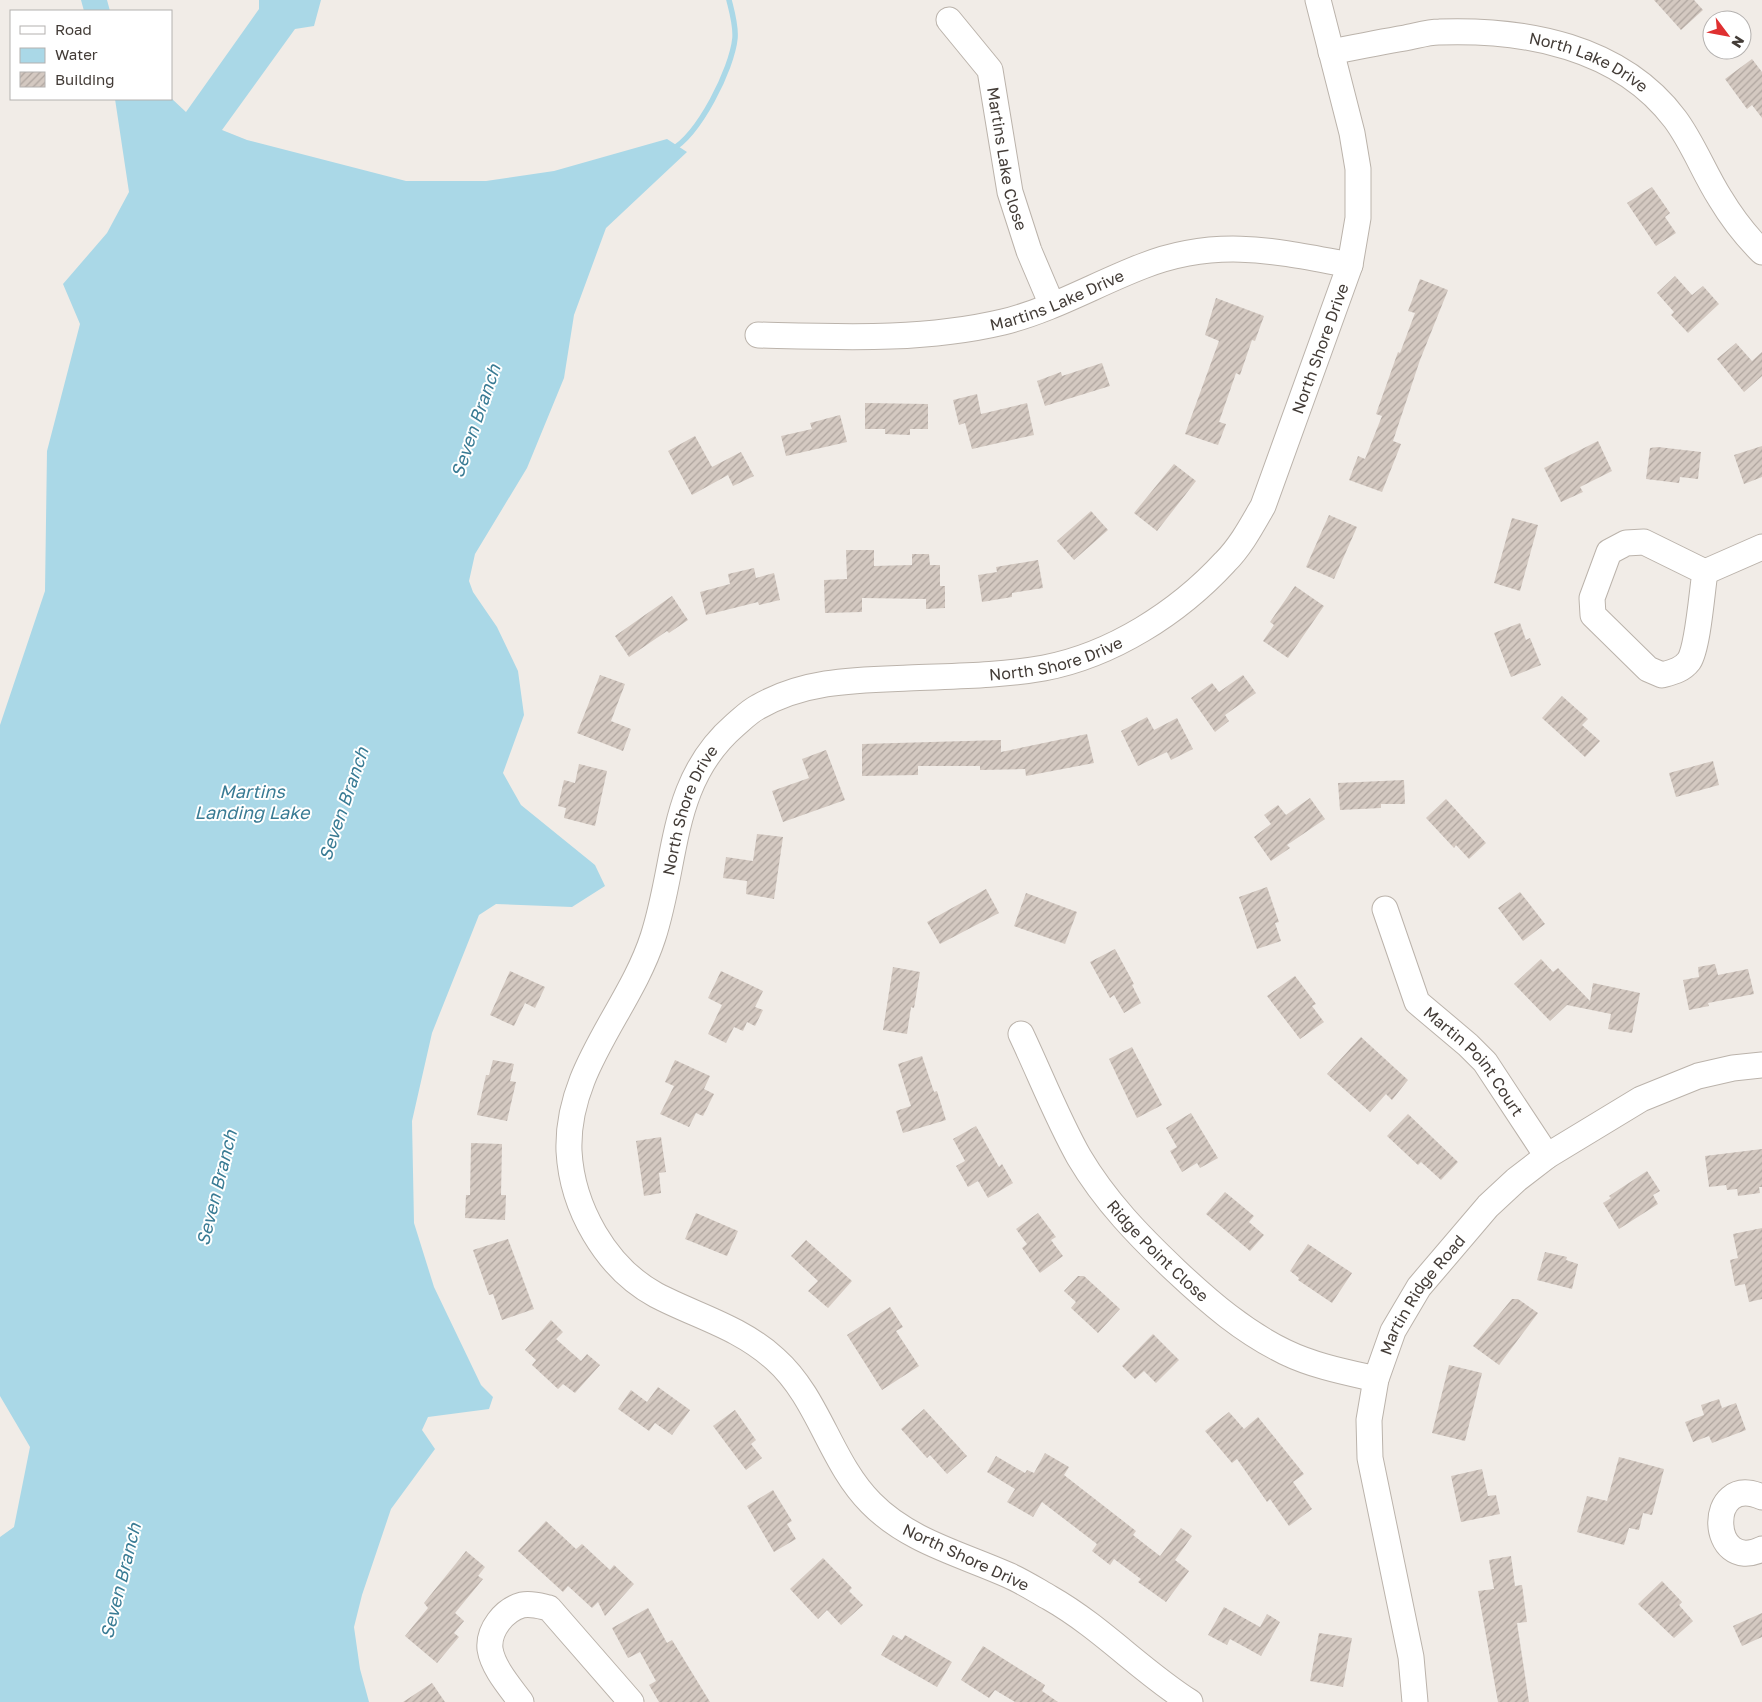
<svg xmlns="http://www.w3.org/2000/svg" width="1762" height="1702" font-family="'Golos Text',sans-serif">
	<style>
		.water { fill: #aad8e7 }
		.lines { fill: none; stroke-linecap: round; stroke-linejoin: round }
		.stream { stroke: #aad8e7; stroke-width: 5.5 }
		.building { fill: url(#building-hatch) }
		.minor-casing { stroke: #bbb3ab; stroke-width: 27 }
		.minor { stroke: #fff; stroke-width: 25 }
		.labels { text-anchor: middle; stroke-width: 4; stroke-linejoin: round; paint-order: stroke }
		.street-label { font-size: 16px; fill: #433c37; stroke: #fff }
		.water-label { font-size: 18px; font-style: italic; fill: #397b94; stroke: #fff }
	</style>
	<defs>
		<pattern id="building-hatch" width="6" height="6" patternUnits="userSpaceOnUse" patternTransform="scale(1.25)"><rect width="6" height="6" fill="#d4c9c1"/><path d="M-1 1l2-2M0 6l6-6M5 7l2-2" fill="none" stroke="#aea49e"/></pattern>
	</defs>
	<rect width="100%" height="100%" fill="#f1ece7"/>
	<g class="water">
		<path d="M81,0h26l3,11h-26z"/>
		<path d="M259,0h62l-7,26 -19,3 -73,101 25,10 159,41h80l68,-10 113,-32 20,13 -81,76 -32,87 -10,63 -37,90 -52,86 -6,27 4,11 24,35 21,44 6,44 -21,58 18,32 74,60 10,21 -33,21 -76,-3 -17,11 -47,118 -20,88 2,102 20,64 47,98 12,12 -4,12 -61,8 -6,13 13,19 -44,60 -29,86 -8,32 6,42 9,33h-369v-165l14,-10 16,-80 -30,-51v-671l45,-134 2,-140 33,-127 -17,-40 44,-51 22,-41 -14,-93 56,-1 15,14 73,-103z"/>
	</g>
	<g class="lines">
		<path class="stream" d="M671,150c28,-15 61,-81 64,-112 1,-13 -3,-26 -6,-38"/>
	</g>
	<g class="building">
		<path d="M1654,0h40l9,10 -22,20z"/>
		<path d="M1752,59l10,13v46l-10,-13 -5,4 -22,-30z"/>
		<path d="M1652,187l18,26 -5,4 11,16 -20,13 -29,-43z"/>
		<path d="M1675,276l17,19 11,-9 16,18 -31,29 -17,-18 3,-3 -17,-19z"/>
		<path d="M1420,279l28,11 -28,70 -27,81 8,3 -19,48 -33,-12 9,-24 7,3 17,-43 -6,-2 22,-62 2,1 15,-40 -7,-2z"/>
		<path d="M1216,298l48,18 -9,25 -3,-1 -12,35 -4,-2 -17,49 7,2 -8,21 -33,-11 34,-93 -14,-6z"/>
		<path d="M1736,343l16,18 10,-9v24l-18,16 -27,-33z"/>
		<path d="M1102,363l8,23 -65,20 -8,-25 24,-9 1,4z"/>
		<path d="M977,394l4,20 46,-11 7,32 -62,14 -7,-26 -6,2 -6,-25z"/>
		<path d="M865,403l63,1v25h-18v6l-25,-1v-5h-20z"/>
		<path d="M840,415l7,27 -61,14 -5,-20 31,-7 -2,-6z"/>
		<path d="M695,436l17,31 29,-15 13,24 -21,10 -5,-11 -36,20 -24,-44z"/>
		<path d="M1598,441l14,30 -32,16 3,5 -22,10 -17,-34z"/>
		<path d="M1762,446v31l-18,7 -10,-29z"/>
		<path d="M1658,447l43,5 -3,27 -18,-2 -1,6 -33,-4 4,-31z"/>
		<path d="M1174,464l22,17 -39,50 -23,-18z"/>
		<path d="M1091,511l17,19 -34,30 -17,-19z"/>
		<path d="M1329,515l28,12 -23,52 -28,-12z"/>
		<path d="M1512,518l26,7 -18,66 -26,-8z"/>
		<path d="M846,550h28v16l38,-1v-11h17l1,11h10v21h5v22l-19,1v-10l-64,-1v14l-37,1 -1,-33 23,-1z"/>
		<path d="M1038,560l5,28 -31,5v4l-30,5 -4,-27 19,-3 -1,-5z"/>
		<path d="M754,568l2,10 18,-5 6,27 -21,5 -1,-3 -52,13 -6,-23 30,-8 -2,-10z"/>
		<path d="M1295,586l29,20 -36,52 -25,-17 11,-16 -4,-3z"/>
		<path d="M672,596l16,24 -19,13 -2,-2 -38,26 -14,-21z"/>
		<path d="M1520,623l6,17 4,-2 11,27 -30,12 -17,-44z"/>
		<path d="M600,675l25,9 -14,37 20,8 -8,22 -46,-18z"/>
		<path d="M1243,675l13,18 -31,22 4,6 -14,11 -24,-34 21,-15 7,9z"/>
		<path d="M1562,696l26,23 -6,6 18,16 -15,16 -43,-39z"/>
		<path d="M1147,717l7,13 23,-12 16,31 -22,11 -4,-8 -29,14 -17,-35z"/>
		<path d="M1087,734l7,29 -68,13 -1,-7 -45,1v-4h-62v9l-56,1v-32l139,-4v12z"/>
		<path d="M826,750l19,50 -62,22 -11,-31 37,-13 -7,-19z"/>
		<path d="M1713,761l6,24 -43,12 -7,-24z"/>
		<path d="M579,764l28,7 -12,55 -31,-8 2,-10 -8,-2 6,-26 11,3z"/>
		<path d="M1404,780l1,24h-24v4l-41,2 -2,-27z"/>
		<path d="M1310,798l15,21 -38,26 3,3 -19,13 -17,-24 17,-13 -7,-9 14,-10 8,10z"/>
		<path d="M1446,799l40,44 -17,16 -13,-14 -2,3 -28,-30z"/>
		<path d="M757,834l26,3 -9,62 -28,-5 1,-13 -24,-3 3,-21 27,4z"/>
		<path d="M1267,887l12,35 -4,1 6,18 -24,8 -18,-52z"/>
		<path d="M986,889l13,24 -59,31 -13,-22z"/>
		<path d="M1520,892l25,32 -22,17 -25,-33z"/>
		<path d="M1026,893l51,19 -12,32 -51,-18z"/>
		<path d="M1115,949l19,35 -2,1 9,18 -17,10 -10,-18 -4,3 -20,-36z"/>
		<path d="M1541,959l12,13 5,-4 32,33 3,-18 47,10 -8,40 -24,-4 3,-15 -44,-9 -17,16 -36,-37z"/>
		<path d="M1715,964l3,11 30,-6 6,25 -46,9 1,3 -20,4 -6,-30 16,-3 -1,-10z"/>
		<path d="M893,967l27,5 -6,36 -3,-1 -4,27 -24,-4z"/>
		<path d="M510,971l35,16 -10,21 -10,-5 -11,23 -24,-11z"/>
		<path d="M721,971l42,20 -8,16 8,3 -8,16 -8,-4 -4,9 -9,-4 -8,16 -18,-9 14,-29 -14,-7z"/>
		<path d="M1295,976l21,28 -4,2 12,16 -24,17 -33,-43z"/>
		<path d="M1361,1037l47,43 -16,20 -6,-6 -16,18 -43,-38z"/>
		<path d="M1132,1047l30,58 -25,13 -28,-59z"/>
		<path d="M922,1056l12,36 3,-1 9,29 -43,13 -7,-22 15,-5 -13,-42z"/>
		<path d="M493,1060l21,4 -4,17 6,1 -9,39 -30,-6 9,-40h3z"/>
		<path d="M675,1060l35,16 -6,13 10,5 -11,22 -7,-3 -7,14 -29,-13 14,-28 -9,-4z"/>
		<path d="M1191,1113l27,45 -18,10 -3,-5 -15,9 -12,-21 7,-4 -11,-19z"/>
		<path d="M1408,1114l50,48 -17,18 -20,-18 -3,3 -31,-29z"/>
		<path d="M976,1126l23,41 3,-3 11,19 -25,15 -10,-17 -10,6 -12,-21 9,-5 -12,-22z"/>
		<path d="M661,1137l5,35 -7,1 2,20 -17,3 -8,-55z"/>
		<path d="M471,1143l31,1 -1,51h5l-1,25 -40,-2 1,-23h4z"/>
		<path d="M1762,1149v38h-3l1,6 -22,3 -1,-7 -10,1 -1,-5 -17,2 -4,-31z"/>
		<path d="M1647,1171l13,20 -7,4 5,9 -39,25 -16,-26 8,-5 -2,-2z"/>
		<path d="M1225,1192l29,24 -5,6 15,13 -14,16 -44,-37z"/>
		<path d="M696,1213l42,18 -11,25 -42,-17z"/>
		<path d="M1038,1213l18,24 -5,3 12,16 -23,17 -18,-25 5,-4 -11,-15z"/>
		<path d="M1762,1228v71l-13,3 -4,-18 -10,2 -5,-26 8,-2 -5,-24z"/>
		<path d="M508,1239l26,70 -32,11 -9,-26 -4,1 -16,-45z"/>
		<path d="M806,1240l46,41 -24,27 -20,-17 10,-10 -27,-25z"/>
		<path d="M1308,1244l44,29 -20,30 -34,-23 1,-2 -9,-7z"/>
		<path d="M1545,1252l22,5 -1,3 12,4 -6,25 -35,-9z"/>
		<path d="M1078,1276h6l36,33 -22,24 -27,-25 5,-6 -12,-11z"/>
		<path d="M1512,1299h6l20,14 -39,52 -26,-19z"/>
		<path d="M890,1307l13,20 -7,4 23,35 -37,24 -35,-55z"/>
		<path d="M551,1320l12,12 -7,7 25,22 6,-7 13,11 -25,28 -12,-9 -5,5 -26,-24 4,-5 -11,-10z"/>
		<path d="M1153,1334l26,26 -23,23 -12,-12 -9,8 -13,-13z"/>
		<path d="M1449,1365l33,8 -17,68 -33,-8z"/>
		<path d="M658,1387l32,23 -18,25 -17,-12 -6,8 -31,-22 13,-19 16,12z"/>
		<path d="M1719,1399l3,9 14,-5 10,27 -34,13 -3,-7 -16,6 -8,-20 19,-7 -3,-10z"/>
		<path d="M924,1409l43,47 -20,18 -17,-19 -3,3 -26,-29z"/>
		<path d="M735,1410l21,30 -5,4 11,14 -16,12 -33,-44z"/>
		<path d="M1229,1412l15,17 14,-12 46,57 -11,8 19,27 -23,17 -19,-27 -3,3 -30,-43 -5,4 -27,-32z"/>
		<path d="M1045,1453l24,14 -5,8 72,56 -3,4 27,21 21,-28 11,8 -17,24 14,11 -23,31 -28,-20 3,-3 -27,-20 -4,6 -18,-14 5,-7 -55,-42 -9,15 -26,-15 8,-13 -28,-17 9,-16 29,17 2,-3 7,3z"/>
		<path d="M1619,1457l45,12 -12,46 -9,-2 -4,17 -10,-2 -5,17 -47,-13 10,-36 20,5z"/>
		<path d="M1482,1469l6,27 8,-1 4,19 -39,8 -10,-46z"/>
		<path d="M773,1490l19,31 -5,3 9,15 -22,13 -27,-46z"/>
		<path d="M546,1521l30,28 6,-5 28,26 4,-5 20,19 -29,32 -7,-14 -6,6 -24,-22 -5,6 -45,-41z"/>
		<path d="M466,1551l19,16 -7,9 5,3 -28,34 9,8 -10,12 5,4 -22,26 -32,-27 23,-28 -4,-5z"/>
		<path d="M1511,1556l4,30 7,-1 5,37 -10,1 12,79h-31l-20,-111 16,-2 -5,-29z"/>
		<path d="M823,1558l29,30 -3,3 14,14 -22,20 -14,-15 -9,9 -28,-30z"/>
		<path d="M1662,1581l20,21 -3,3 14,16 -19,17 -36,-34z"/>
		<path d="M1224,1607l36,20 7,-13 13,8 -19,34 -31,-17 -3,6 -19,-10z"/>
		<path d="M648,1608l19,35 5,-3 38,62h-51l-10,-17 7,-4 -16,-29 -12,6 -16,-30z"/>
		<path d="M1762,1613v24l-20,9 -9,-20z"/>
		<path d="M1319,1633l33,5 -9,49 -33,-6z"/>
		<path d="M893,1635l9,5 3,-5 47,27 -15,25 -56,-32z"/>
		<path d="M983,1646l62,39 -3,6 16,11h-43l-20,-12 -6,8 -28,-18z"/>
		<path d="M432,1683l13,19h-42z"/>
	</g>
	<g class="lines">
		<g class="minor-casing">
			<g id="minor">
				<path id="s1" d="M949,20l41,50 20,122 19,59 23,54"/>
				<path id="s2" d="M1331,52c25,-5 50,-10 74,-14 11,-2 23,-6 34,-6 86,-3 181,14 236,87 18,24 29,54 45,79 12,20 26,38 42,54"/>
				<path id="s3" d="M758,335c82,2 165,6 245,-13 49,-12 93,-38 140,-56 74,-29 133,-15 207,-1"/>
				<path d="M1644,542l61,30c-3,19 -7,75 -16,89 -7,9 -16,11 -27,14l-14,-6 -55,-54 -1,-17 17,-46 17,-9z"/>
				<path d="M1705,572l57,-25"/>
				<path id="s4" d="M1385,909l32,93 51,43 17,17 62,94"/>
				<path id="s5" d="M1021,1034c19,40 36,84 58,123 26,44 60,79 97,114 34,32 68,61 109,81 29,14 60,20 91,27"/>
				<path d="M1762,1497c-57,-25 -53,78 0,52"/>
				<path d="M521,1702c-11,-15 -28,-34 -31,-53 -2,-19 14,-39 32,-44 10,-2 18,1 27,3l82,94"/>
				<path id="s6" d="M1190,1702c-49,-31 -89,-75 -140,-104 -14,-8 -28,-17 -42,-23 -47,-21 -100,-34 -137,-72 -41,-41 -52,-105 -96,-144 -35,-32 -79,-43 -119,-64 -51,-28 -84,-88 -87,-144 -3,-82 60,-140 84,-214 25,-77 16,-155 82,-212 7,-6 15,-14 23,-18 47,-27 98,-27 150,-29 45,-2 91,-2 136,-10 68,-13 134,-55 181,-106 16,-16 27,-37 38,-56l87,-241 8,-47v-49l-6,-36 -34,-133"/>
				<path id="s7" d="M1415,1702l-4,-45 -41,-199 -1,-38 7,-41 17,-48 26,-44 69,-81 28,-26 31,-24 94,-57 57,-23 35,-8 29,-3"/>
			</g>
		</g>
		<use href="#minor" class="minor"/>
	</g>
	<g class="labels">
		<g class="street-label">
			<text dy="6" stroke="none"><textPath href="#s2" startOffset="265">North Lake Drive</textPath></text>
			<text dy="6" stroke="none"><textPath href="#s1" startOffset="155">Martins Lake Close</textPath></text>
			<text dy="6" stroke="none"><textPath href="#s3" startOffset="304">Martins Lake Drive</textPath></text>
			<text dy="6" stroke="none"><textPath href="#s6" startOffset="2096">North Shore Drive</textPath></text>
			<text dy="6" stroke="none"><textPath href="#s6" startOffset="1661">North Shore Drive</textPath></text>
			<text dy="6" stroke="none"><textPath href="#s6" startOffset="1228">North Shore Drive</textPath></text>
			<text dy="6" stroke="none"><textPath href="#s4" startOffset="181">Martin Point Court</textPath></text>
			<text dy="6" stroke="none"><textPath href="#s5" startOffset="259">Ridge Point Close</textPath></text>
			<text dy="6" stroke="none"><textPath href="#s7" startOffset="425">Martin Ridge Road</textPath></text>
			<text transform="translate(966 1557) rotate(25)" y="6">North Shore Drive</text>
		</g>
		<g class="water-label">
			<text transform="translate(476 421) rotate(-71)" y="6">Seven Branch</text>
			<text x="252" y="798">Martins<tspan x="252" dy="21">Landing Lake</tspan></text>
			<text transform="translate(344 804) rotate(-71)" y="6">Seven Branch</text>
			<text transform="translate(217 1188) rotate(-76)" y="6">Seven Branch</text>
			<text transform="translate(121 1581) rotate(-76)" y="6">Seven Branch</text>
		</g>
	</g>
	<rect x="10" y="10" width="162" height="90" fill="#ffffff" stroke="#b4b1af"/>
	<rect x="20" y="26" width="25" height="8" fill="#ffffff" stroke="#b4b1af"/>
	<text x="55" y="35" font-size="15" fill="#433c37">Road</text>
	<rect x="20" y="48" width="25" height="15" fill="#aad8e7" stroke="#b4b1af"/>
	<text x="55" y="60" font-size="15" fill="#433c37">Water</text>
	<rect x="20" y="72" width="25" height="15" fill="url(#building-hatch)" stroke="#b4b1af"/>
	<text x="55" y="85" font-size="15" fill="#433c37">Building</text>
	<g transform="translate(1727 35) rotate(122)"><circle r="24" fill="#ffffff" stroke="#b4b1af"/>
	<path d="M0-4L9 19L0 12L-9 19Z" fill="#df3031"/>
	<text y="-8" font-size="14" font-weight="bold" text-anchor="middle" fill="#433c37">N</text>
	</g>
</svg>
